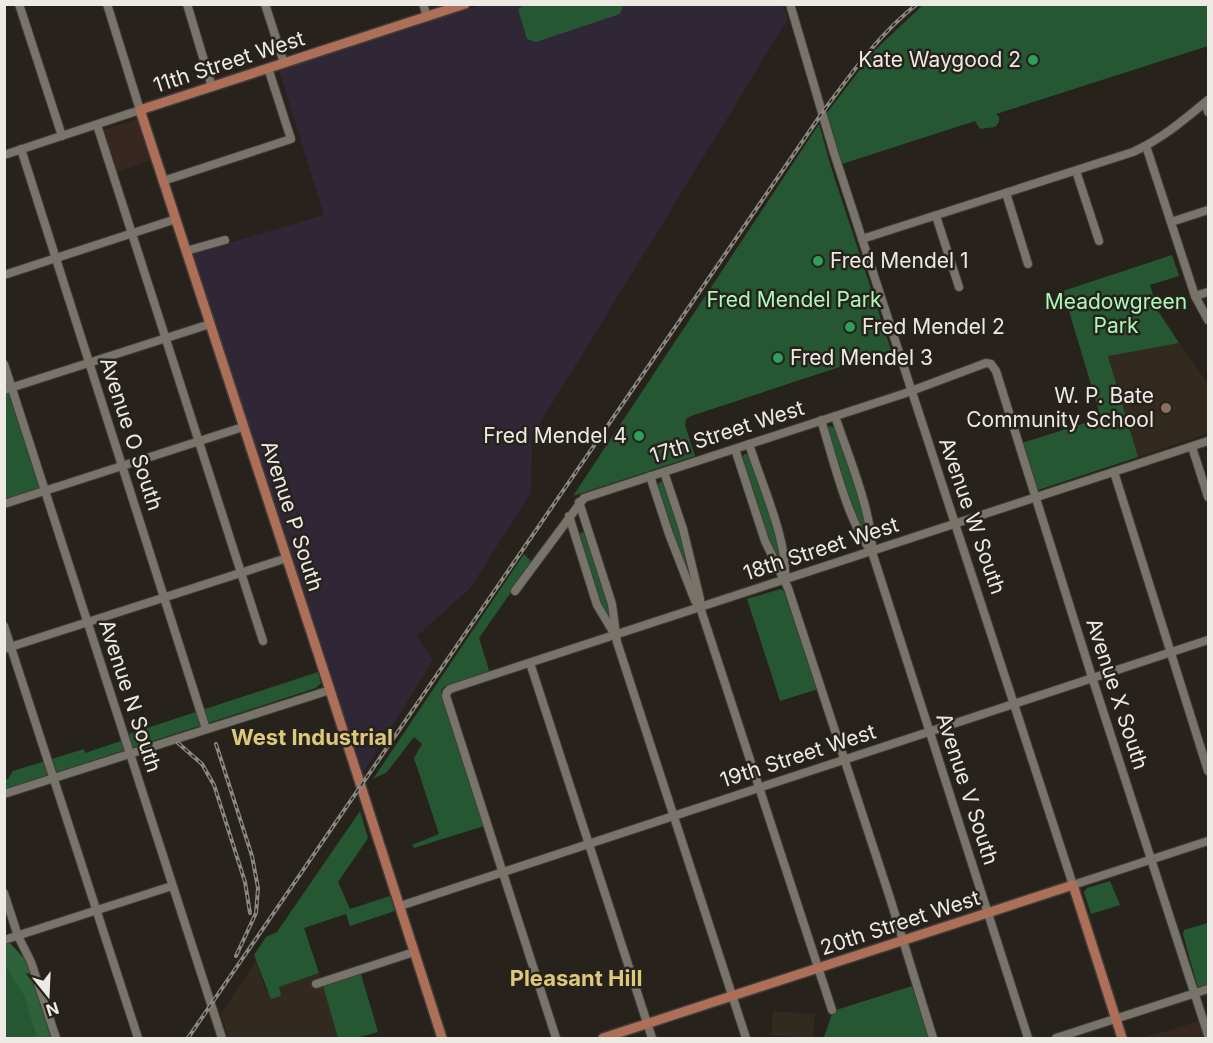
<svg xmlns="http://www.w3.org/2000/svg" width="1213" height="1043" font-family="Inter,sans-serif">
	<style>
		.commercial { fill: #382620 }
		.industrial { fill: #302736 }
		.built { fill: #322a1e }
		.green { fill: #255832 }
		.forest { fill: #2d623a }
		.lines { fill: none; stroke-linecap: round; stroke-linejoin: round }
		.minor-casing { stroke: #413d38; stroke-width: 10 }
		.major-casing { stroke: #413d38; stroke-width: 12 }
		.minor { stroke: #78736b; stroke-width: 8 }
		.major { stroke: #ae6f58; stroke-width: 9 }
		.rail-casing { stroke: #8b8781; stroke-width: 4 }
		.rail { stroke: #27231c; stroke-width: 1.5; stroke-dasharray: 4.5; stroke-linecap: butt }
		.leisure-dot { fill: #2e9e5b; stroke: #27231c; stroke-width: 2 }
		.education-dot { fill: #8d6e63; stroke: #27231c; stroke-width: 2 }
		.labels { text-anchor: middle; stroke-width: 5; stroke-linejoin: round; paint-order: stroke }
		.poi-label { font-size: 21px; fill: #edeae5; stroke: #27231c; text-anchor: end }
		.street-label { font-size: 21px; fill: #edeae5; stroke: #27231c }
		.park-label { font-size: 21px; fill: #aaf9b9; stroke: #27231c }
		.neighbourhood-label { font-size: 22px; font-weight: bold; fill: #ddc87b; stroke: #27231c }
	</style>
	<rect width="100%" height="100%" fill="#27231c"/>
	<g class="commercial">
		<path d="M137,119l15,41 -36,12 -13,-40 3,-3z"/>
		<path d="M1199,1021l7,17h-63z"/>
	</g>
	<path class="industrial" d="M481,5h302l5,14 -256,417 -1,57 -61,95 -53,48 16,24 -70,113 -171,-519 132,-39 -45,-145z"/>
	<g class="built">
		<path d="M1179,343l29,41v49l-70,24 -30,-102z"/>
		<path d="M256,961l10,30 53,-18 19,65h-109l-8,-24z"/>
		<path d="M773,1011l42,3 -2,24 -42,-3z"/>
	</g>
	<g class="green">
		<path d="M924,4l284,1v41l-212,68 3,3v5l-4,5 -15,2 -5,-8 -133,43 -16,-50 49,-64z"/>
		<path d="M525,5v-1l98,1 -3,9 -84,28 -9,-3 -9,-30z"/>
		<path d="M819,124l12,43 60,183 -200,66 -5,3 -1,6 10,31 -122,40z"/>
		<path d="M1172,255l7,21 -29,9 8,26 21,32 -71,13 30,101 -100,33 -16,-47 79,-25 -38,-127z"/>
		<path d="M4,394h6l30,92 -3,3 -32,11z"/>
		<path d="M829,426l7,2 26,79 8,34 -2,2 -13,-29 -28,-84z"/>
		<path d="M744,454h2l5,3 25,79 7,34 -15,-31 -26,-80z"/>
		<path d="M660,482h4l16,49 18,68 -26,-65 -15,-49z"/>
		<path d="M582,532l5,3 22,66 2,22 -11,-19 -22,-67z"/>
		<path d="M524,554l8,8 -53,76 10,32 -1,2 -44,15 -3,4 43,135 -70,22 -2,-3 27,-11 -25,-76 8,-14 -8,-7 -27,35 -14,7z"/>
		<path d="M781,589l3,2 34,98 -38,12 -33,-102z"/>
		<path d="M318,672l3,11 -5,5 -311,101v-9l3,-1 5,-8 71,-22 1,4 45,-15 -1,-4z"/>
		<path d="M360,811l8,27 -30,44 12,27 40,-13 5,15 -45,15 -4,-12 -42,14 15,45 -40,14 2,9 -10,3 -17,-44 12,-18 11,-5z"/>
		<path d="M1110,881l10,24 -29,9 -7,-22 3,-4z"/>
		<path d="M1208,923v61l-10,4 -15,-54 1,-4z"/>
		<path d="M10,943l41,95h-46l-1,-93z"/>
		<path d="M361,974l17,58 -22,6h-18l-15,-52z"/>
		<path d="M912,986l17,52h-111l6,-1 9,-26z"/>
	</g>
	<path class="forest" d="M10,943l18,20 23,75h-17l2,-4 -12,-39 -19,-30 -1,-20z"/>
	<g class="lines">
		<g class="minor-casing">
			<g id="minor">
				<path d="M19,4l43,132"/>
				<path d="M187,4l25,83"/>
				<path d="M265,4l19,59"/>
				<path d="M423,4l4,12"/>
				<path d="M790,4l44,149 239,732 135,-44"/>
				<path d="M1205,103l3,9"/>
				<path d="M97,125l166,516"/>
				<path d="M1146,146l49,150 13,24"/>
				<path d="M21,149l185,580"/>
				<path d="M4,155l136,-45 -33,-106"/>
				<path d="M1076,171l23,70"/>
				<path d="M163,181l128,-42 -23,-71"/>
				<path d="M1006,193l22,71"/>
				<path d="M936,216l23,71"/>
				<path d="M1171,222l37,-12"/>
				<path d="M862,239l271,-87c29,-13 52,-33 75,-52"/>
				<path d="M186,251l39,-11"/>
				<path d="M4,275l172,-56"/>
				<path d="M1195,296l13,-4"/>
				<path d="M4,364l218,674"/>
				<path d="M4,390l206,-66"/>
				<path d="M835,416c12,37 38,98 37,136l156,486"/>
				<path d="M821,420c12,38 27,103 51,132"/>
				<path d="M749,444c12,39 39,96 36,136"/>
				<path d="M1192,447l16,50"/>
				<path d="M735,449l30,92 23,47 102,310 43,140"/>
				<path d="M664,472l19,57 17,70v8"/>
				<path d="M1114,472l94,299"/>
				<path d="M650,476l19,58 26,67 5,6 132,403"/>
				<path d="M579,502l33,102 5,38 129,396"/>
				<path d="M4,504l239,-77"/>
				<path d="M569,516l28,89 18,30"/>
				<path d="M515,591l69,-93 319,-104 83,-31 5,1 5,7 95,303 117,361"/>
				<path d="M4,626l134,412"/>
				<path d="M4,649l283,-91"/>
				<path d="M530,663l122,375"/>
				<path d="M4,794l326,-104"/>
				<path d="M4,893l14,43 13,26 25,76"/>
				<path d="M400,906l808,-266"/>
				<path d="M4,940l168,-54"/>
				<path d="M316,984l98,-32"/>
				<path d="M556,1038l-110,-342 1,-4 3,-3 36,-12 722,-236"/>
				<path d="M1056,1038l152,-49"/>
			</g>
		</g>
		<g class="major-casing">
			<g id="major">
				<path d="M442,1038l-112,-348 -190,-580 325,-106"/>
				<path d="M603,1038l470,-153 49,153"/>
			</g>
		</g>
		<use href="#minor" class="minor"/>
		<use href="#major" class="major"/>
		<g class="rail-casing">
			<g id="rail">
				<path d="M178,743l24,21 12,21 31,97 5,31"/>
				<path d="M216,744l36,112 6,32 -2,25 -20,43"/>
				<path d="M188,1038l634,-925c29,-39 56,-78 95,-109"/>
			</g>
		</g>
		<use href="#rail" class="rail"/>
	</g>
	<g class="leisure-dot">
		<circle cx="1033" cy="60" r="6"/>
		<circle cx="818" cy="261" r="6"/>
		<circle cx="850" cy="327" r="6"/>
		<circle cx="778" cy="358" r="6"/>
		<circle cx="639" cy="436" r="6"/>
	</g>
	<circle class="education-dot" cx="1166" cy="408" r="6"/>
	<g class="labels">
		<g class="poi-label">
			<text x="1021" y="67">Kate Waygood 2</text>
			<text x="830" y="268" text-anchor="start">Fred Mendel 1</text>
			<text x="862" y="334" text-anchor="start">Fred Mendel 2</text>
			<text x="790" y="365" text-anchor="start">Fred Mendel 3</text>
			<text x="1154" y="403">W. P. Bate<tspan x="1154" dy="24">Community School</tspan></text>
			<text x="627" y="443">Fred Mendel 4</text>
		</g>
		<g class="street-label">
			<text transform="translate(229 62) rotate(-18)" y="7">11th Street West</text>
			<text transform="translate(727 432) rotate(-18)" y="7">17th Street West</text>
			<text transform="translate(131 434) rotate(72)" y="7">Avenue O South</text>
			<text transform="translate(292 516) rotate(72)" y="7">Avenue P South</text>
			<text transform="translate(972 516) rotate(71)" y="7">Avenue W South</text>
			<text transform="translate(821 549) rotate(-18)" y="7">18th Street West</text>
			<text transform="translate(1117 694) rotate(72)" y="7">Avenue X South</text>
			<text transform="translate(130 696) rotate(72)" y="7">Avenue N South</text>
			<text transform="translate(798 756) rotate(-18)" y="7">19th Street West</text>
			<text transform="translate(967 789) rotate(72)" y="7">Avenue V South</text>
			<text transform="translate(900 923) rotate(-18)" y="7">20th Street West</text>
		</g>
		<g class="park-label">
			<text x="794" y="307">Fred Mendel Park</text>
			<text x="1116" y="309">Meadowgreen<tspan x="1116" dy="24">Park</tspan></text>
		</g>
		<g class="neighbourhood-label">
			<text x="312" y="745">West Industrial</text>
			<text x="576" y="986">Pleasant Hill</text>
		</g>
	</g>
	<rect width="1213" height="1043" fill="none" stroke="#edeae5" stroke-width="12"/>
	<g transform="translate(48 995) rotate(162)" stroke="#27231c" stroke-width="4.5" paint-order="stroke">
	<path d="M0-4.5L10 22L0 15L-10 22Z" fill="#edeae5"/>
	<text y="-9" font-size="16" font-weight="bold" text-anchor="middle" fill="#edeae5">N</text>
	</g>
</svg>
